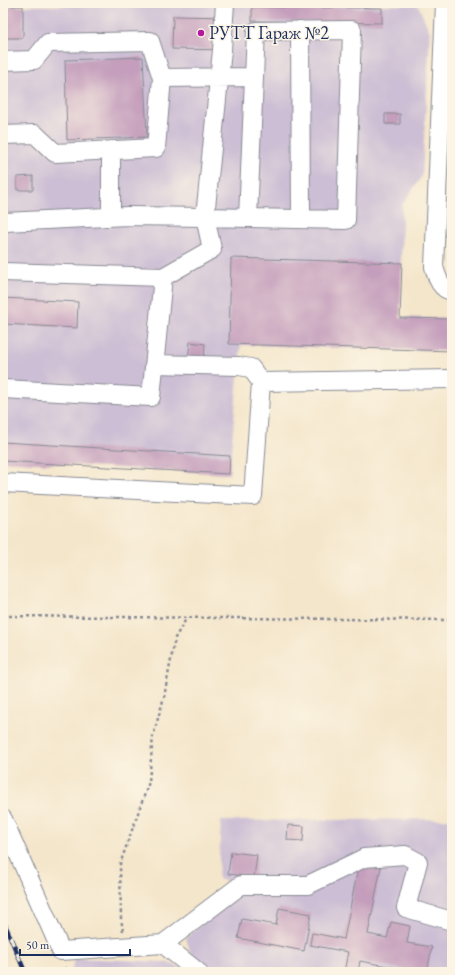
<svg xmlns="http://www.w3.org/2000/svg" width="455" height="975" viewBox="0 0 455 975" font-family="'EB Garamond',serif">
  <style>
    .industrial { fill: #ccbed4 }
    .building { fill: #c49ebc }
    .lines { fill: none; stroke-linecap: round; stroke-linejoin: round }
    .minor-casing { stroke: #888a94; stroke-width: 20 }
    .path { stroke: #888a94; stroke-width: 2.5; stroke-dasharray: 3 3; stroke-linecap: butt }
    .minor { stroke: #fff; stroke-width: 18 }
    .rail-casing { stroke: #1b2f5e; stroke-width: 4.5 }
    .rail { stroke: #fcf5e5; stroke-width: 3; stroke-dasharray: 9; stroke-linecap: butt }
    .poi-dot { fill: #b5179e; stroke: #fcf5e5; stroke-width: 1.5 }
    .labels { text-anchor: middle; stroke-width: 3; stroke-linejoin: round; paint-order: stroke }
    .poi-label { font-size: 18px; fill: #1b2f5e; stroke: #fcf5e5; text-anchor: start }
  </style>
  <rect width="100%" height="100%" fill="#fcf5e5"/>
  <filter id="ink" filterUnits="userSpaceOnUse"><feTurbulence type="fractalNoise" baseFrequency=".025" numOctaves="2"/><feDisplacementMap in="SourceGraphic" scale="8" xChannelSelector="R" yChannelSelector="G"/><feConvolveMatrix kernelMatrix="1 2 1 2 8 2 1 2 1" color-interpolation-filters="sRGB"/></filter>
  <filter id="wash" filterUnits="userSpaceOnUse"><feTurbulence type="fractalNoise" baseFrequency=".012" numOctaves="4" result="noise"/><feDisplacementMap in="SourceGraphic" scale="16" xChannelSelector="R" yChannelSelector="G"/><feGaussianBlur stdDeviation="0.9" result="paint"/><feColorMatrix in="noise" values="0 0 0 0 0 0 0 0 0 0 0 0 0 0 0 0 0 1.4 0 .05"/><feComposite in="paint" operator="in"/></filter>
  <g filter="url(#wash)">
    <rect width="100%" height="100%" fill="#f4e6cb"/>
    <path class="industrial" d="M154,5H418L430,32L422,176L402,205L400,317L452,319V351L241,345L229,474L3,461V6Z
      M452,819V972H73L72,970L74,958L165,962L185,969L192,958L186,938L233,897V883L218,879L221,821Z"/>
    <g id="blocks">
      <path class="building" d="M3,6H23V38H3Z
        M252,7L382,8V23L252,21Z
        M173,16L230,17L229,50L172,49Z
        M143,57L147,137L67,140L65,60Z
        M385,114H400V124H385Z
        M33,176V190H17V177Z
        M231,258L402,263L400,318L452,319V351L229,344Z
        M3,298L78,302L77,328L3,324Z
        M190,342L205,344L204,360L188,359Z
        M3,442L230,456L229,474L3,461Z
        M288,825L304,826L303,841L287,840Z
        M231,852L257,855L254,877L228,874Z
        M359,863L381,867L368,934L387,938L391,922L410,926L407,943L432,947L427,972H418L360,961L358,972H344L348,952L310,945L312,933L344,939Z
        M279,908L311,914L304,951L238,938L242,919L276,925Z"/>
    </g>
  </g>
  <g filter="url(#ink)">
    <use href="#blocks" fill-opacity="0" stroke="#888a94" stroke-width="1"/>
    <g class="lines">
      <g class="minor-casing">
        <path id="minor" d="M445,3L434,267C437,277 440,289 452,291
          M300,30L301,219
          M3,61L34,60L48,43L150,41L162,78L254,77
          M3,135L35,134L55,153L156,148L162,78
          M111,150V217
          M3,224L5,222L127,216L205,217L222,50L225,3
          M3,272L163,277L212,249L205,217L346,220L352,30L256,31L248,218
          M154,364L239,366L251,368L261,382
          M3,389L151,397L163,277
          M3,483L253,496L261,382L452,379
          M3,819L61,951L163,944L241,885H308L364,858L405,855L418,862L406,908L452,921
          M163,944L198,972"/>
      </g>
      <path class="path" d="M3,616L452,620
        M123,931L121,918L120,864L149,782L153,736L164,697L175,638L186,619
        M65,967L67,972"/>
      <use href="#minor" class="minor"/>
      <g class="rail-casing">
        <path id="rail" d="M3,920L25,972"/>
      </g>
      <use href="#rail" class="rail"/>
    </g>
  </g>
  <circle class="poi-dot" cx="201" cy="33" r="4"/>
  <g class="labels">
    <g class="poi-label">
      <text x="209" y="39">РУТТ Гараж №2</text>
    </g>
  </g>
  <rect width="455" height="975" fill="none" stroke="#fcf5e5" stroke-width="16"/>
  <path d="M20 949v6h110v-6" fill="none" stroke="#1b2f5e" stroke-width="2"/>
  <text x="26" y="949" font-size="12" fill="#1b2f5e" stroke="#fcf5e5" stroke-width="3" paint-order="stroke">50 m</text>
</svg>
